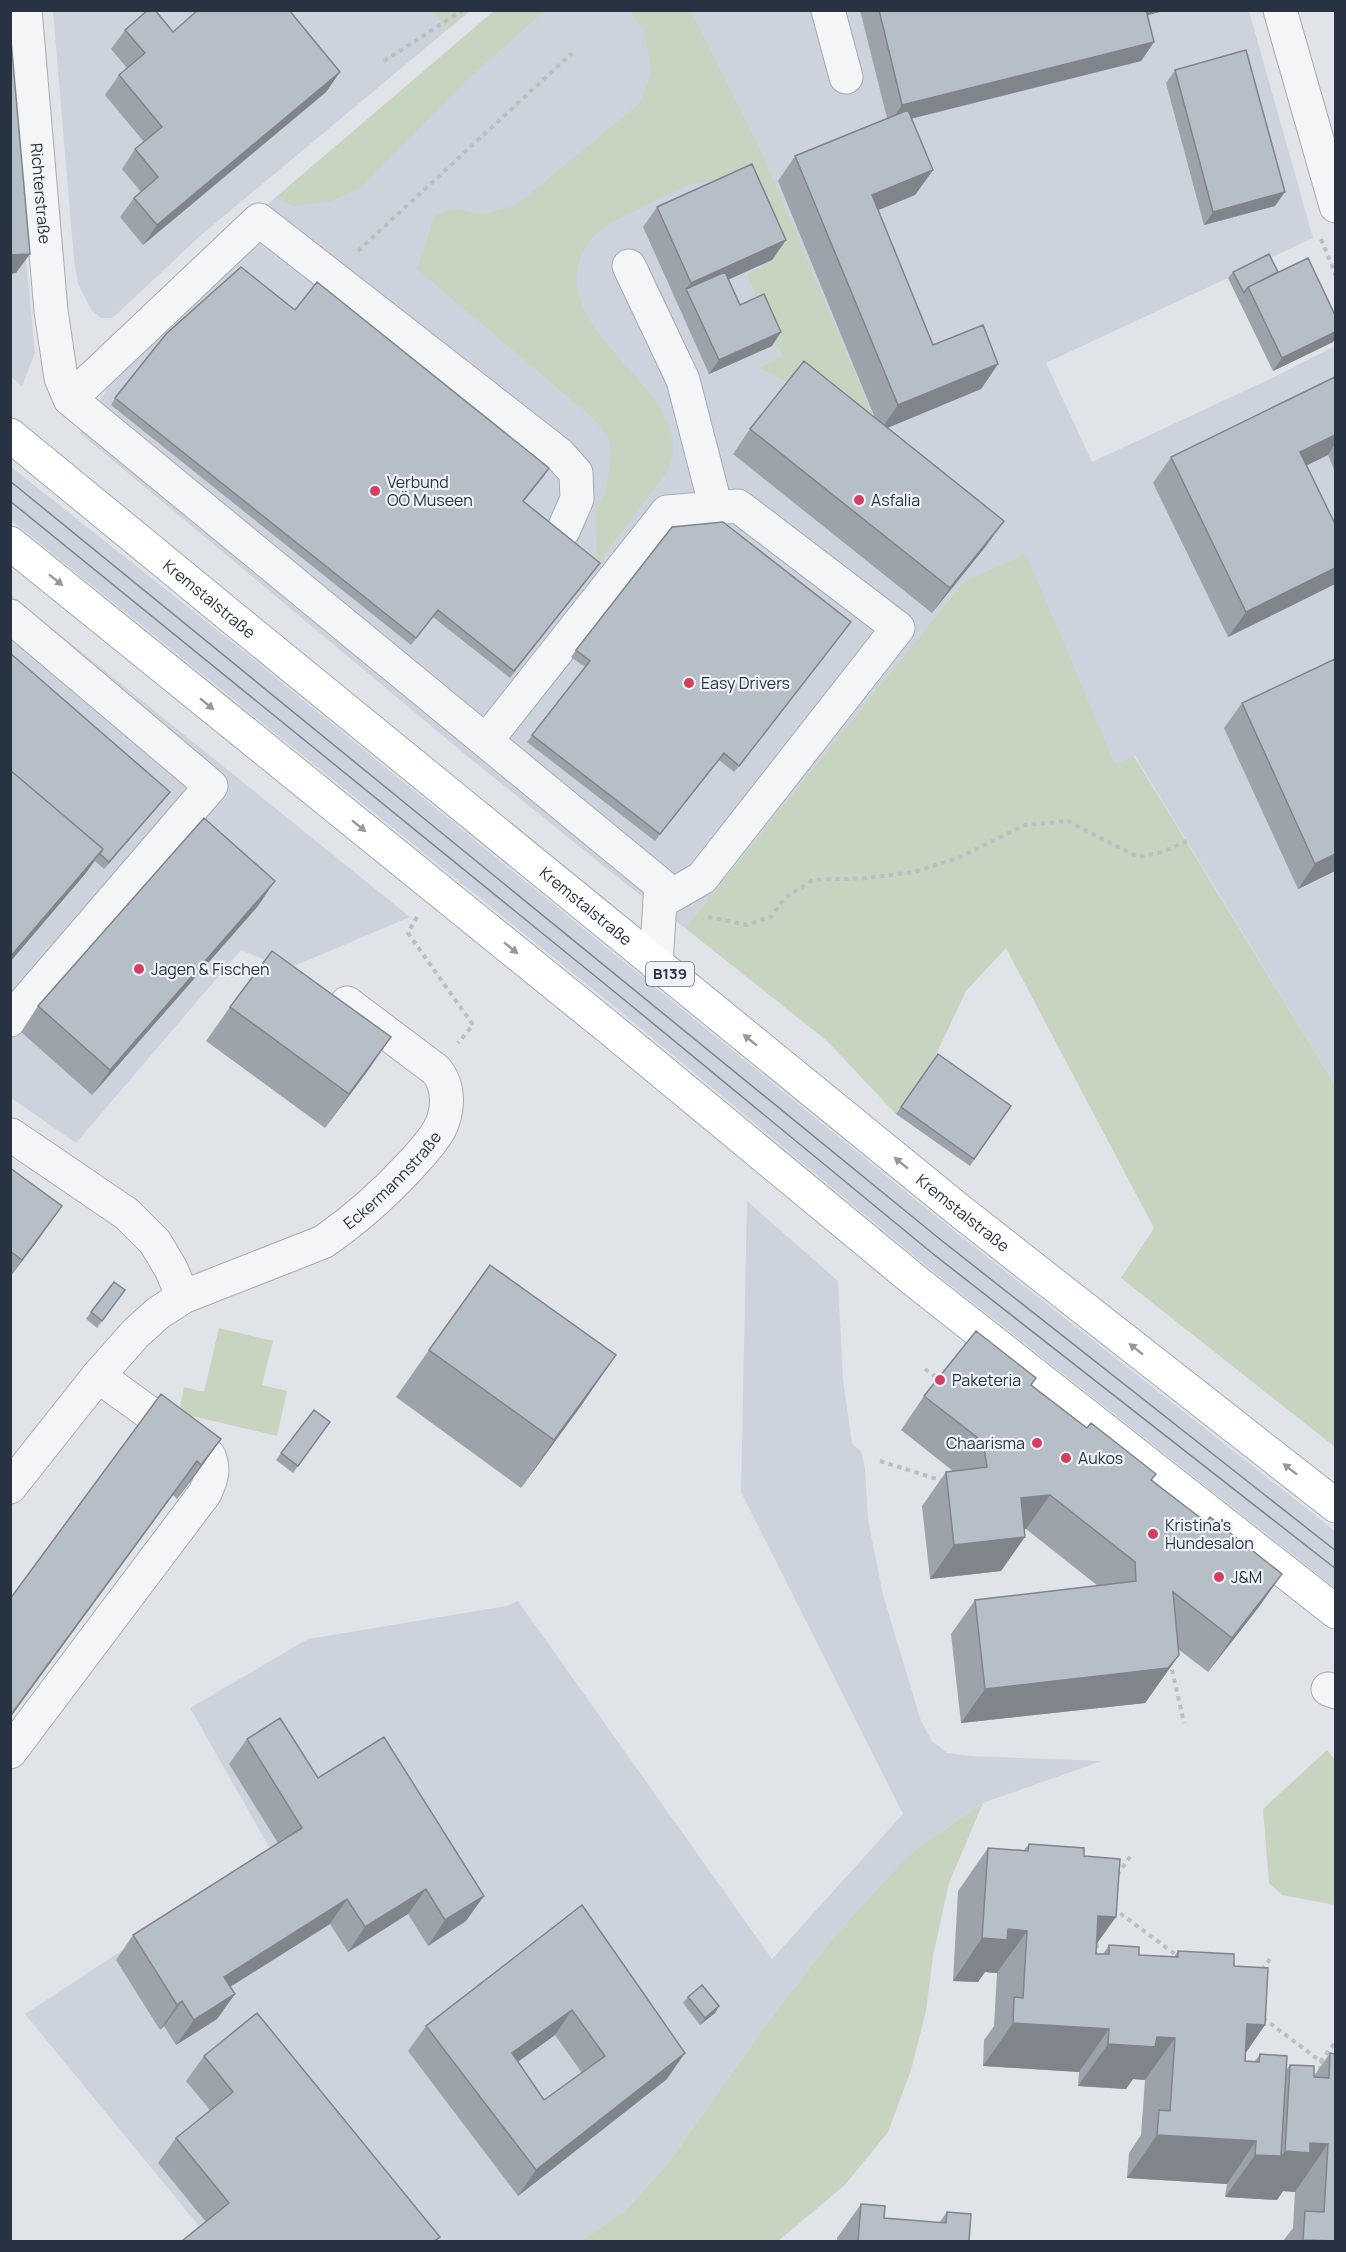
<svg xmlns="http://www.w3.org/2000/svg" width="1346" height="2252" viewBox="0 0 1346 2252" font-family="Manrope,sans-serif">
  <style>
    .built { fill: #cdd3dc }
    .green { fill: #c6d4c0 }
    .lines { fill: none; stroke-linecap: round; stroke-linejoin: round }
    .minor-casing { stroke: #a5abb4; stroke-width: 35 }
    .major-casing { stroke: #9ea9b6; stroke-width: 35 }
    .path { stroke: #babfc4; stroke-width: 4; stroke-dasharray: 4.5 4.5; stroke-linecap: butt }
    .minor { stroke: #f3f5f7; stroke-width: 33 }
    .major { stroke: #fff; stroke-width: 33 }
    .tram { stroke: #788594; stroke-width: 1.5 }
    .wall { fill: #9da3ab; fill-rule: evenodd }
    .shaded-wall { fill: #7f858b }
    .building { fill: #b6bec7; stroke: #7f858b; stroke-width: 1.5; fill-rule: evenodd }
    .oneway { fill: #9399a0 }
    .poi-dot { fill: #d53e5f; stroke: #eff3f7; stroke-width: 2 }
    .labels { text-anchor: middle; stroke-width: 4.5; stroke-linejoin: round; paint-order: stroke }
    .shield { fill: #eff3f7; stroke: #636d78; stroke-width: 1.5 }
    .shield-label { font-size: 15px; font-weight: bold; fill: #273342 }
    .street-label { font-size: 16px; fill: #273342; stroke: #eff3f7 }
    .poi-label { font-size: 16px; fill: #273342; stroke: #eff3f7; text-anchor: start }
  </style>
  <rect width="100%" height="100%" fill="#e0e4e9"/>
  <path class="built" d="M433,10L447,30L200,236L118,313L111,318H101L92,311L78,284L74,260L53,11Z
    M495,11H1249L1313,238L1046,363L1092,462L1274,377L1335,346V1085L1135,756L1115,765L1025,555L964,581L685,928L627,885L472,760L80,433L169,288Z
    M10,89L35,353L22,386L10,376Z
    M10,466L222,634L949,1227L1335,1531V1588L924,1264L620,1011L11,520Z
    M11,595L410,917L287,969L241,950L76,1143L11,1098Z
    M747,1201L838,1281L843,1380L852,1444L861,1451L865,1469L868,1520L883,1595L921,1721L932,1741L947,1753L972,1756L1102,1761L983,1803L916,1849L832,1939L768,2022L669,2162L625,2211L581,2241H181L199,2226L25,2014L272,1852L190,1708L308,1639L506,1606L518,1601L772,1959L903,1814L741,1492Z"/>
  <path class="green" d="M495,10L544,11L469,78L360,188L329,202L293,206L275,198Z
    M433,11H470L447,30Z
    M630,11H691L763,155L880,433L863,440L787,382L759,368L782,356L747,274L775,261L741,180C724,181 703,180 687,186C666,194 646,206 625,216C604,226 586,238 579,262C558,342 698,392 669,469L597,565L596,512L606,492L611,454L608,437L593,418L417,269L435,216L451,208L482,214L515,206L640,103L652,71L644,30Z
    M1026,554L1115,764L1134,756L1335,1085V1447L1121,1278L1154,1228L1006,948L966,991L933,1061L896,1114L827,1041L685,928L964,581Z
    M219,1328L273,1341L262,1385L287,1391L277,1436L179,1413L184,1387L204,1392Z
    M1327,1750L1335,1760V1905L1282,1895L1269,1883L1263,1809Z
    M983,1803L949,1883L933,1956L926,2011L911,2070L888,2132L845,2185L778,2241H581L625,2211L669,2162L768,2022L832,1939L896,1869L916,1849Z"/>
  <g class="lines">
    <g class="minor-casing">
      <g id="minor">
        <path id="s1" d="M25,10L51,311L61,378L70,399L661,885L656,964"/>
        <path d="M828,10L846,77"/>
        <path d="M1280,10L1336,206"/>
        <path d="M629,266L683,380L716,508"/>
        <path d="M70,399L259,220L559,454L576,473L577,499L563,531"/>
        <path d="M10,616L211,786L10,1020"/>
        <path d="M486,741L667,512L738,506L898,628L702,878L660,902"/>
        <path d="M11,1135L127,1214L155,1242L171,1269L183,1297"/>
        <path id="s2" d="M10,1487L98,1376L135,1334L158,1313L183,1297L323,1242C355,1220 384,1194 410,1166C420,1155 431,1144 439,1130C449,1111 450,1087 436,1070L347,1003"/>
        <path d="M1328,1689L1336,1692"/>
        <path d="M10,1752L205,1493C211,1479 215,1471 209,1456L98,1376"/>
      </g>
    </g>
    <g class="major-casing">
      <g id="major">
        <path id="s3" d="M10,435L234,619L960,1211L1336,1506"/>
        <path d="M10,543L608,1027L914,1280L1336,1612"/>
      </g>
    </g>
    <path class="path" d="M384,61L463,10
      M1321,239L1336,276
      M358,251L572,53
      M417,917L408,933L473,1025L458,1043
      M708,917L747,925L772,916L785,898L813,880L866,878L914,872L958,858L1025,825L1068,821L1138,857L1162,852L1187,841
      M925,1369L940,1380
      M880,1461L943,1481
      M1170,1661L1184,1723
      M1117,1875L1132,1854
      M1113,1908L1179,1957
      M1096,1957L1097,1941
      M1262,1970L1272,1956
      M1263,2018L1327,2066
      M1320,2071L1321,2061L1336,2041"/>
    <use href="#minor" class="minor"/>
    <use href="#major" class="major"/>
    <path class="tram" d="M10,481L941,1240L1336,1551
      M10,501L627,1002L932,1253L1336,1569"/>
  </g>
  <path class="wall" d="M860,10H1167L1148,15L1154,42L1141,61L911,119L933,170L915,195L878,210L933,345L998,364L981,389L887,428L986,546L932,613L733,454L750,429L875,418L778,181L795,156L887,118Z
    M125,30L173,32L340,72L326,92L143,245L120,217L134,198L141,192L122,169L135,149L144,142L105,95L119,75L127,68L111,49Z
    M1175,70L1275,206L1204,225L1166,83Z
    M657,207L786,240L772,260L729,279L740,305L772,346L709,374L643,227Z
    M1233,272H1278L1333,342L1273,371L1228,278Z
    M295,310L545,475L523,502L600,563L510,678L433,617L411,645L111,405L115,398Z
    M1335,377V472L1328,455L1307,465L1335,584L1228,637L1153,483L1171,457Z
    M851,622L734,772L719,760L655,841L527,742L585,667L571,657L576,650Z
    M10,653L170,792L165,798L104,869L95,861L85,874L10,962Z
    M1242,703L1335,871L1298,889L1224,728Z
    M258,906L92,1095L21,1032L38,1006Z
    M230,1007L391,1037L325,1128L206,1041Z
    M938,1054L1011,1106L970,1166L896,1114Z
    M10,1168L38,1240L10,1277Z
    M125,1290L97,1328L86,1319L91,1312Z
    M429,1350L583,1403L521,1488L396,1397Z
    M1031,1385L1206,1522L1282,1574L1258,1608L1208,1672L1178,1649L1179,1655L1145,1703L961,1723L951,1634L975,1600L1098,1586L1026,1529H1024L1001,1571L930,1579L922,1506L946,1472L953,1471L901,1430L924,1396Z
    M314,1410L330,1422L293,1473L276,1460Z
    M221,1439L177,1499L173,1495L10,1599Z
    M247,1739L318,1778L466,1921L428,1946L408,1914L348,1952L330,1924L230,1987L235,1994L217,2019L176,2045L164,2026L160,2030L116,1960L133,1935L278,1843L229,1764Z
    M1029,1844L1084,1856L1096,1945V1954H1103L1109,1945L1139,1955L1174,1957L1178,1951L1234,1966L1265,2025L1245,2054V2061H1255L1260,2054L1286,2070L1290,2065L1314,2076L1330,2053L1335,2241H1283L1293,2228L1295,2192L1283,2191L1277,2200L1225,2197L1227,2184L1127,2178L1129,2153L1141,2135L1145,2080L1133,2079L1126,2089L1078,2086L1079,2072L983,2066L984,2040L994,2026L997,1973L985,1972L978,1982L953,1981L958,1891L988,1848L1024,1850Z
    M582,1905L667,2079L518,2196L408,2051L426,2026ZM555,2035L582,2073L544,2100L517,2062Z
    M688,1997L719,2006L715,2013L700,2025L683,2003Z
    M204,2056L440,2237L437,2241H182L206,2222L158,2163L176,2138L210,2110L186,2081Z
    M861,2204L884,2218L939,2223L947,2212L969,2241H837V2238Z"/>
  <path class="shaded-wall" d="M1137,10H1167L1130,20Z
    M1154,42L1141,61L889,124L902,105Z
    M340,72L326,92L143,245L157,225Z
    M933,170L915,195L854,220L872,195Z
    M1285,192L1275,206L1204,225L1213,212Z
    M786,240L772,260L690,297L686,289L691,283Z
    M30,254L16,273L10,274V255Z
    M781,332L772,346L709,374L719,360Z
    M1335,332V339L1333,342L1273,371L1282,358Z
    M998,364L981,389L880,431L898,405Z
    M1335,435V444L1328,455L1283,477L1300,452Z
    M1004,521L986,546L932,613L950,588Z
    M1335,568V584L1228,637L1246,612Z
    M170,792L165,798L104,869L109,862Z
    M103,849L85,874L10,962V957Z
    M1335,854V871L1298,889L1315,864Z
    M275,881L258,906L92,1095L110,1070Z
    M391,1037L367,1072L325,1128L349,1094Z
    M62,1206L38,1240L10,1277L22,1260Z
    M616,1355L583,1403L521,1488L554,1440Z
    M221,1439L197,1473L177,1499L201,1465Z
    M197,1461L173,1495L10,1718V1716Z
    M1050,1495L1026,1529L997,1532L1021,1498Z
    M1025,1537L1001,1571L930,1579L954,1545Z
    M1282,1574L1258,1608L1208,1672L1232,1638Z
    M1179,1655L1145,1703L961,1723L985,1689Z
    M426,1889L408,1914L348,1952L365,1927Z
    M484,1896L466,1921L428,1946L445,1920Z
    M347,1899L330,1924L206,2002L224,1977Z
    M1098,1916L1116,1917L1086,1959Z
    M1008,1929L1027,1931L997,1973L985,1972L978,1982L953,1981L982,1938Z
    M235,1994L217,2019L176,2045L194,2020Z
    M182,2001L164,2026L160,2030L177,2005Z
    M719,2006L715,2013L700,2025L705,2018Z
    M572,2010L555,2035L494,2079L512,2053Z
    M1013,2023L1109,2029L1079,2072L983,2066Z
    M1247,2024L1265,2025L1235,2068Z
    M1157,2037L1175,2038L1145,2080L1133,2079L1126,2089L1078,2086L1108,2044Z
    M685,2053L667,2079L518,2196L536,2170Z
    M1157,2135L1256,2141L1227,2184L1127,2178Z
    M1310,2143L1328,2144L1295,2192L1283,2191L1277,2200L1225,2197L1255,2155L1281,2156L1285,2151Z"/>
  <path class="building" d="M148,10H155L173,32L198,10H289L340,72L157,225L134,198L158,177L135,149L162,127L119,75L145,53L125,30Z
    M879,10H1146L1154,42L902,105Z
    M10,29L30,254L10,255Z
    M1246,50L1285,192L1213,212L1175,70Z
    M908,110L933,170L872,195L933,345L983,325L998,364L898,405L795,156Z
    M752,164L786,240L691,283L657,207Z
    M1269,254L1278,272L1248,287L1244,293L1233,272Z
    M1308,258L1335,315V332L1282,358L1248,287Z
    M241,267L295,310L317,282L549,468L523,501L600,563L514,671L438,610L416,638L115,398L166,334Z
    M725,272L740,305L764,294L781,332L719,360L686,289Z
    M804,361L1004,521L950,588L750,429Z
    M1335,377V435L1300,452L1335,524V568L1246,612L1171,457Z
    M723,522L851,622L739,766L724,753L660,834L532,735L590,661L576,650L672,527Z
    M10,653L170,792L109,862L100,854L103,849L10,770Z
    M1335,659V854L1315,864L1242,703Z
    M10,770L103,849L10,957Z
    M204,818L275,881L110,1070L38,1006Z
    M272,951L391,1037L349,1094L230,1007Z
    M938,1054L1011,1106L974,1159L901,1107Z
    M10,1168L62,1206L22,1260L10,1251Z
    M490,1265L616,1355L554,1440L429,1350Z
    M114,1282L125,1290L102,1321L91,1312Z
    M976,1331L1036,1378L1031,1385L1087,1428L1091,1423L1156,1474L1151,1480L1177,1500L1206,1522L1210,1517L1282,1574L1232,1638L1173,1592L1179,1655L1168,1668L985,1689L975,1600L1136,1581L1135,1562L1050,1495L1021,1498L1025,1537L954,1545L946,1472L987,1467L983,1442L924,1396Z
    M161,1394L221,1439L201,1465L197,1461L10,1716V1599Z
    M314,1410L330,1422L298,1466L281,1453Z
    M280,1718L318,1778L384,1737L484,1896L445,1920L426,1889L365,1927L347,1899L224,1977L235,1994L194,2020L182,2001L177,2005L133,1935L302,1828L247,1739Z
    M1029,1844L1084,1848V1856L1120,1859L1116,1917L1098,1916L1096,1954H1109V1945L1139,1947V1955L1178,1957V1951L1234,1954V1966L1268,1968L1265,2025L1247,2024L1245,2061L1259,2062L1260,2054L1287,2056L1281,2156L1255,2155L1256,2141L1157,2135L1159,2110L1170,2111L1175,2038L1157,2037L1155,2047L1108,2044L1109,2029L1013,2023L1014,1997L1023,1998L1027,1931L1008,1929L1007,1940L982,1938L988,1848L1028,1851Z
    M582,1905L685,2053L536,2170L426,2026ZM572,2010L605,2056L544,2100L512,2053Z
    M702,1985L719,2006L705,2018L688,1997Z
    M257,2013L440,2237L434,2241H182L229,2203L176,2138L233,2092L204,2056Z
    M1330,2053L1335,2054V2241L1303,2240L1305,2211L1324,2212L1328,2144L1310,2143V2153L1285,2151L1290,2065L1314,2066V2077L1329,2078Z
    M861,2204L885,2206L884,2218L946,2223L947,2212L971,2214L969,2241H858Z"/>
  <defs><path id="oneway-solid" d="M-6-.8H1V-3.2L6.5 0L1 3.2V.8H-6Z" transform="scale(1.5)"/></defs>
  <g class="oneway">
    <use href="#oneway-solid" transform="translate(56 580) rotate(39)"/>
    <use href="#oneway-solid" transform="translate(207 704) rotate(39)"/>
    <use href="#oneway-solid" transform="translate(359 826) rotate(39)"/>
    <use href="#oneway-solid" transform="translate(511 948) rotate(39)"/>
    <use href="#oneway-solid" transform="translate(750 1040) rotate(-141)"/>
    <use href="#oneway-solid" transform="translate(901 1163) rotate(-141)"/>
    <use href="#oneway-solid" transform="translate(1136 1349) rotate(-142)"/>
    <use href="#oneway-solid" transform="translate(1290 1469) rotate(-142)"/>
  </g>
  <g class="poi-dot">
    <circle cx="375" cy="491" r="6"/>
    <circle cx="859" cy="500" r="6"/>
    <circle cx="689" cy="683" r="6"/>
    <circle cx="139" cy="969" r="6"/>
    <circle cx="940" cy="1380" r="6"/>
    <circle cx="1037" cy="1443" r="6"/>
    <circle cx="1066" cy="1458" r="6"/>
    <circle cx="1153" cy="1534" r="6"/>
    <circle cx="1219" cy="1577" r="6"/>
  </g>
  <g class="labels">
    <rect class="shield" x="646" y="962" width="48" height="24" rx="4.5"/>
    <g class="shield-label">
      <text x="670" y="979">B139</text>
    </g>
    <g class="street-label">
      <text dy="6" stroke="none"><textPath href="#s1" startOffset="184">Richterstraße</textPath></text>
      <text dy="6" stroke="none"><textPath href="#s3" startOffset="258">Kremstalstraße</textPath></text>
      <text dy="6" stroke="none"><textPath href="#s3" startOffset="744">Kremstalstraße</textPath></text>
      <text dy="6" stroke="none"><textPath href="#s2" startOffset="502">Eckermannstraße</textPath></text>
      <text dy="6" stroke="none"><textPath href="#s3" startOffset="1230">Kremstalstraße</textPath></text>
    </g>
    <g class="poi-label">
      <text x="387" y="488">Verbund<tspan x="387" dy="18">OÖ Museen</tspan></text>
      <text x="871" y="506">Asfalia</text>
      <text x="701" y="689">Easy Drivers</text>
      <text x="151" y="975">Jagen &amp; Fischen</text>
      <text x="952" y="1386">Paketeria</text>
      <text x="1025" y="1449" text-anchor="end">Chaarisma</text>
      <text x="1078" y="1464">Aukos</text>
      <text x="1165" y="1531">Kristina's<tspan x="1165" dy="18">Hundesalon</tspan></text>
      <text x="1231" y="1583">J&amp;M</text>
    </g>
  </g>
  <rect width="1346" height="2252" fill="none" stroke="#273342" stroke-width="24"/>
</svg>
